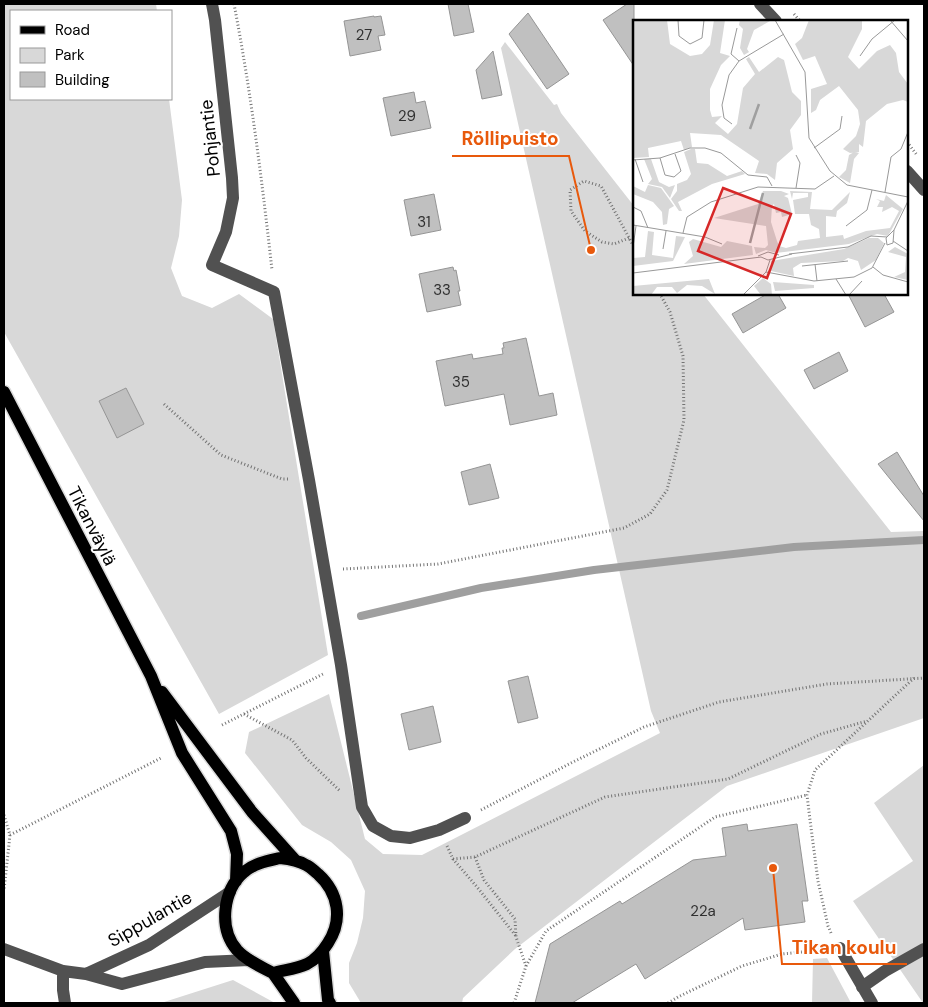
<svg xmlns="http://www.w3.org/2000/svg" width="928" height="1007" viewBox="0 0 928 1007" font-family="'DM Sans',sans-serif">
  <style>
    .green { fill: #d8d8d8 }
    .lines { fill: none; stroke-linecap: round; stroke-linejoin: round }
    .stream { stroke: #9f9f9f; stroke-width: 8 }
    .building { fill: #c0c0c0; stroke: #959595 }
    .major-casing { stroke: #dbdbdb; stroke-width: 15 }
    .path { stroke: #737373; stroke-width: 3; stroke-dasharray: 1 2.5; stroke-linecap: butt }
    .minor { stroke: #515151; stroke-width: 12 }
    .major { stroke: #000; stroke-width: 12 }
    .labels { text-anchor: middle; stroke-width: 4; stroke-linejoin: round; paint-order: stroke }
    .number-label { font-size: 15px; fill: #303030 }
    .street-label { font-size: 18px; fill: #000; stroke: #fff }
    .inset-river { fill: none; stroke: #9f9f9f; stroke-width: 2.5 }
    .inset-road { fill: none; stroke: #999; stroke-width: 1 }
    .view { fill: #d62828; fill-opacity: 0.15; stroke: #d62828; stroke-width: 2.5 }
    .inset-edge { fill: none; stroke: #000; stroke-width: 2.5 }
    .leader { fill: none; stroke: #e8590c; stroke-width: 2 }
    .callout-dot { fill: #e8590c; stroke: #fff; stroke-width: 2 }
    .callout-label { font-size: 19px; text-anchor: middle; font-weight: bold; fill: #e8590c; stroke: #fff; stroke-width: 4; stroke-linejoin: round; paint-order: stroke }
  </style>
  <rect width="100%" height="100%" fill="#fff"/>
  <path class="green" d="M4,4H156L157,11H11V99H169L182,200L179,236L171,268L182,296L212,308L239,294L273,319L328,655L219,714L4,332Z
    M505,42L554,105L557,104L561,113L634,206V294H703L891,532L924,531V718L727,786L515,949L463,998L462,1003H361L349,983V963L357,943L363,918L365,891L351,860L331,842L302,825L245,753L249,732L329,694L365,839L383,854L422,855L660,733L651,711L501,48Z
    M924,765V1003H923L853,901L913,861L874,803Z
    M827,958L851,1003H812L813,959Z
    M233,980L275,1003H161Z"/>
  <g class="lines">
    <path class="stream" d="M361,616L481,588L594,570L794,547L924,540"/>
  </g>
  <path class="building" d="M448,4H468L474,32L454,36Z
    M627,4H634V66L603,20Z
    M528,13L569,74L547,89L509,34Z
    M374,16V17L381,16L385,35L378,36L381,50L350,56L344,21Z
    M493,51L502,95L482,99L476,70Z
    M414,92L416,103L425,101L431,128L391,136L383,98Z
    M434,194L441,230L411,236L404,200Z
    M453,267L454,271L456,270L460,291H458L461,305L427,312L419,274Z
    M767,294H778L786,308L743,333L732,314Z
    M848,294H884L894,312L865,327Z
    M526,338L539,396L553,393L557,415L510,425L504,394L445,406L436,361L472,354L473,359L503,354L502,348H504L503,343Z
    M839,352L848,371L814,389L804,370Z
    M126,388L144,424L117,438L99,401Z
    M897,452L924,496V521L878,464Z
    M490,464L499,498L469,505L461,472Z
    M528,676L538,718L518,723L508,681Z
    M433,706L441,742L409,750L401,714Z
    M747,824L748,831L797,824L808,901H802L805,922L745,930L743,918L645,979L636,964L572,1003H535L550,944L620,901L622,904L693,860L726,856L722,828Z"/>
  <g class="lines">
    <g class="major-casing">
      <path id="major" d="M4,392L151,676L182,753L231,831L237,854L236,881
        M162,692L252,812L295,860
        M280,858C289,859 298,860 306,865C311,867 314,871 318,874C339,893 343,920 328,943C323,951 315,960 307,964C296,969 284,970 273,973C260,966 247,961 237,950C218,928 223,890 244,872C255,863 267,861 280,858Z
        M323,951L328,1000L330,1003
        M273,973L294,1003"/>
    </g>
    <path class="path" d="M234,4C251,92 262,181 272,270
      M794,14L800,21
      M907,142L917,155
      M629,238L614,244L602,242L585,231L571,211L570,190L584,181L601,186L634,247
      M164,404L221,455L282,479H290
      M343,569L438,564L624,528L650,514L667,490L684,420L683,356L670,312L660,294
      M244,714L292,740L306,758L340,791
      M222,725L325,673
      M481,810L571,763L644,727L719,702L827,684L924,678
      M4,815L10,835L4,890
      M10,835L161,758
      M447,846L453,859L477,887L516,936
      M475,857L484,880L515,919L516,937L526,966L514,1003
      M453,859L475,857L605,797L728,779L821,734L867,721
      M831,933L828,926L818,881L810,820L807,795L815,770L914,678
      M526,966L546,931L715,817L807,795
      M668,1003L678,997L742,966L782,954L821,950"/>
    <path class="minor" d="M212,4L215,20L232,178L233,198L226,232L212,265L274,292L309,480L341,665L362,807L373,826L391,836L410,838L439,830L465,818
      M760,4L776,21
      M907,171L924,190
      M840,948L872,1003
      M4,949L63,971L86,974L122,984L205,962L249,960
      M63,971V990L65,1003
      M86,974L149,945L230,892
      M862,987L885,971L924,949"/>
    <use href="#major" class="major"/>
  </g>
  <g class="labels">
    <g class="number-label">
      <text x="364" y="40">27</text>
      <text x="407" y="121">29</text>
      <text x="424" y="227">31</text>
      <text x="442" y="295">33</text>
      <text x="461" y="387">35</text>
      <text x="703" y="916">22a</text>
    </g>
    <g class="street-label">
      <text transform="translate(210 138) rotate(-96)" y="6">Pohjantie</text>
      <text transform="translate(92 526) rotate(63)" y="6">Tikanväylä</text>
      <text transform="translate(150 919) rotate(-30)" y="6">Sippulantie</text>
    </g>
  </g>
  <g transform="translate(633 20)">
    <rect width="275" height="275" fill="#fff"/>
    <path d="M0,0H34L37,24L57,36L69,34L77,25L81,0H92L87,33L97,36L88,45L77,69V90L79,97L89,96L82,103L95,114L104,104L110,68L122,54L113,39L116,37L126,52L145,37L151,40L159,72L168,81V95L157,110L160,129L144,143L142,160L134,154L122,153L126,141L88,115L57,113L59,127L51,130L48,121L15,128L16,137L0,138ZM107,0L137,1L121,10L114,29L116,32L111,35L107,28L110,9L106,5ZM176,0H229V9L215,37L226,49L244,31L257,25L263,33L266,52L275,64V82L270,80L254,84L233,101L230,127L226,124V132L217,133L210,129L223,116L227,104L225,90L206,66L187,80L183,90L178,93V69L194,64L182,36L170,40L162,24L169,18ZM58,129H62L64,143L75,144L94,156L109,151L112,154L79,164L45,182L49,191H46L38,179L44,171V164L54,160L58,154L51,132ZM221,132L226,133L221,139L217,163L206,157L213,150L216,135ZM11,139H18L26,162L36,167L42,165L37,178L29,167L15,164L19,159ZM15,165L28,168L41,186L36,189L34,204L30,205L29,192L20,182L0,174V166L12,172ZM130,171H148L156,174L151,176L155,178L159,194L149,197L148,192L143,193L141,184L139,186L138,202L144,221L146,226L153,228L164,225L165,221L187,218L186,209L178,205L176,194H162L160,180L175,177V173H160L159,179L157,171L179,172L177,189L199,190L217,172L214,183L204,191L203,197L193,196V217L210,215L211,219L233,211L257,208L266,191L259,187L249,192L250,187H244L247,181L243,179L251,181L253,175L270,189L255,216L244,214L216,224L143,233L133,230L123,234L121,227L132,228L135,225L133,206L81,198L125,184ZM15,211L21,212L19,235L40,238L43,216L52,217L40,241L0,246V238L12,237ZM236,218H245L251,223L243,240L228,250L225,241L215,238L210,241L168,243L160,248L161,256L138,251V241L211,229ZM60,219L88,227L94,221L119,226L120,235L51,244L60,236L56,222ZM262,227L275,234V260L261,257L272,252L273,237L255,232ZM130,258L138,264L139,275H128L121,266ZM76,259L82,274L69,266L54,265L44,273L39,267H24L18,275H0V266ZM140,262L181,265V268L142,271Z" fill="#d8d8d8"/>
    <path class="inset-river" d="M117,109L126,84M117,223L130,173"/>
    <path class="inset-road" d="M45,0L46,16L57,24L69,18L71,0M142,0L172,52L176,118L197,151L214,165L275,177M257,0L275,21M104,8L98,34L106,41M227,36L239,19L262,0M99,104L91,98L89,85L96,55L106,41L151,14M181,128L207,109L209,96M163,135L167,143L163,168M27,138L32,155L41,157L48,151L42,134M2,139L10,162M0,140L27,138L57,128H72L88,133L115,155L134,157L139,166M252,172L258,137L268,129L275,112M0,187L8,191L15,208M0,205L72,217L89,224M213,206L234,190L239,170M261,210L260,223L254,225L253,218L261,210L275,181M50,213L54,197L78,182L125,167L182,169L201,156M260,221L275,231M0,227L3,206M30,229L33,211M156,234L215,227L238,216L254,217M125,236L135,232L146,235M182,244L184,261M169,246L215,241M240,247L250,255L275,262M239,248L252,223M133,252L181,261L221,257L239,248M0,253L128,237L135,240L159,234M203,259L213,275M110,275L133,252L137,240M216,275L229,261"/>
    <path class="view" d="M90,168L158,194L134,258L65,231Z"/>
    <rect width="275" height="275" class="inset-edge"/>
  </g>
  <path class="leader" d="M591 250L569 156H452M773 868L782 964H907"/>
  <g class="callout-dot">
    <circle cx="591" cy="250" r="5"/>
    <circle cx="773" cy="868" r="5"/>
  </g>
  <g class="callout-label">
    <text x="510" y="145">Röllipuisto</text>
    <text x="844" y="954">Tikan koulu</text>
  </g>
  <rect width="928" height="1007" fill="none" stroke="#000000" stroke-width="10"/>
  <rect x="10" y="10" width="162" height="90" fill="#ffffff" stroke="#999999"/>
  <rect x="20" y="26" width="25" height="8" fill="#000000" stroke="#999999"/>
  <text x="55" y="35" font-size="15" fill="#000000">Road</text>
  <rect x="20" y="48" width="25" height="15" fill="#d8d8d8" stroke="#999999"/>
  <text x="55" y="60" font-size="15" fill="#000000">Park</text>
  <rect x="20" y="72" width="25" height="15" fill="#c0c0c0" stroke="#999999"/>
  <text x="55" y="85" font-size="15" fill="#000000">Building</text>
</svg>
